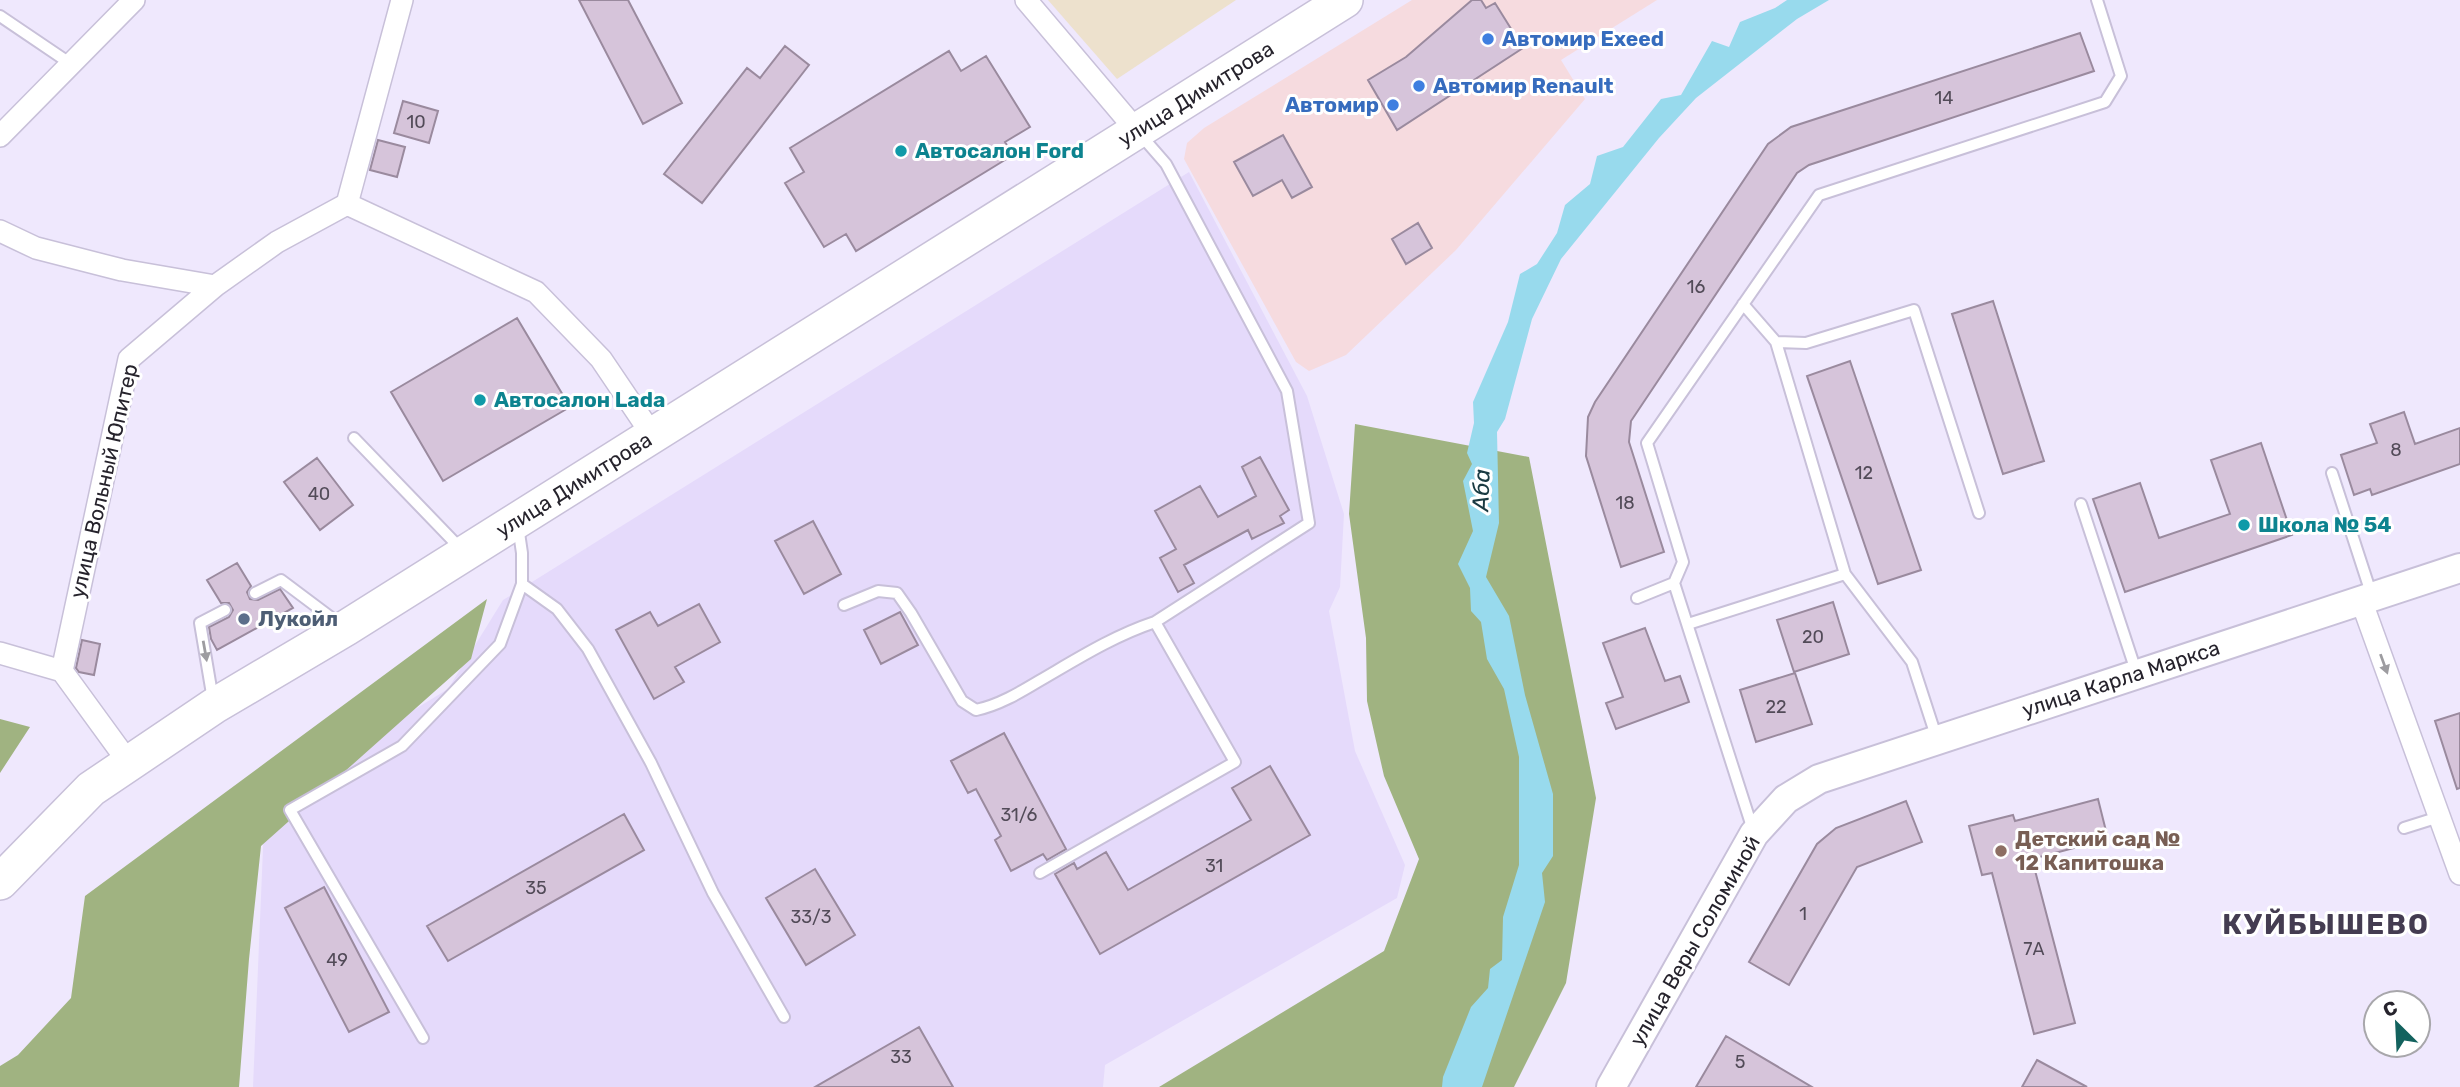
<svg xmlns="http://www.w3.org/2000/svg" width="2460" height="1087" viewBox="0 0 2460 1087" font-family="Rubik,sans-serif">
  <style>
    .commercial { fill: #f6dbdf }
    .industrial { fill: #ede1cd }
    .built { fill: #e5dafb }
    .forest { fill: #a0b381 }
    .water { fill: #98daed }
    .building { fill: #d6c4da; stroke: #9a8a9e; stroke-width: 2 }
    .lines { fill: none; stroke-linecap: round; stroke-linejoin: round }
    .service-casing { stroke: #c8c0d9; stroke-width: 14 }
    .minor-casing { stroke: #c8c0d9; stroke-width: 24 }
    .tertiary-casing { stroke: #c8c0d9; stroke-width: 32 }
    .primary-casing { stroke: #c8c0d9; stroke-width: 38 }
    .service { stroke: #fff; stroke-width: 10 }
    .minor { stroke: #fff; stroke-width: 21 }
    .tertiary { stroke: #fff; stroke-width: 28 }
    .primary { stroke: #fff; stroke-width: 35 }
    .oneway { fill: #9d9ca0 }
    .shop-dot { fill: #3f7fe0; stroke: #fff; stroke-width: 2.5 }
    .culture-dot { fill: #0f9aa8; stroke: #fff; stroke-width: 2.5 }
    .service-dot { fill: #5c6f8a; stroke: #fff; stroke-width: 2.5 }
    .education-dot { fill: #8d6e63; stroke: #fff; stroke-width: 2.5 }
    .labels { text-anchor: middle; stroke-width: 6; stroke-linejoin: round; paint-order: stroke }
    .number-label { font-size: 18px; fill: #524b58 }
    .shop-label { font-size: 21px; font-weight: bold; fill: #366cbe; stroke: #fff; text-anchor: start }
    .street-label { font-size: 21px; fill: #26232c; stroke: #fff }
    .culture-label { font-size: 21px; font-weight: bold; fill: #0d838f; stroke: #fff; text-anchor: start }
    .service-label { font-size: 21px; font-weight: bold; fill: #4e5e75; stroke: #fff; text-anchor: start }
    .education-label { font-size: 21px; font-weight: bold; fill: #785e54; stroke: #fff; text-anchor: start }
    .water-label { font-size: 23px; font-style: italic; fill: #193a42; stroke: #fff }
    .district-label { font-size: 28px; font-weight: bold; letter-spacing: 2px; fill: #443c51; stroke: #fff }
  </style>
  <rect width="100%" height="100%" fill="#efe8fd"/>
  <path class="commercial" d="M1412,0H1657L1561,60L1585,99L1456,250L1346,355L1309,371L1296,362L1184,159L1187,143L1204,128Z"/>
  <path class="industrial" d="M1048,0H1236L1117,79Z"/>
  <path class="built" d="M1189,172L1307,396L1344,514L1340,587L1329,611L1355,751L1405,865L1397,898L1105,1065L1103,1087H253L265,801L448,689L503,600Z"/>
  <path class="forest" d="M1355,424L1529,457L1596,798L1566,983L1514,1087H1159L1384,951L1419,859L1384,776L1367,701L1366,638L1349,514Z
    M487,599L471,659L261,846L249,959L239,1087H0V1066L18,1055L71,998L85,896Z
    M0,719L30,727L0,773Z"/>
  <path class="water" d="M1787,0H1829L1797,19L1696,98L1659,138L1561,259L1532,319L1505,419L1497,432L1499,523L1486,577L1509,616L1525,695L1553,794V856L1542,873L1545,902L1482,1087H1442L1443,1077L1471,1007L1488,988L1490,969L1502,960L1503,917L1519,865V757L1504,689L1487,659L1481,622L1471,611L1470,588L1458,564L1473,531L1463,481L1472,464L1467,453L1474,423L1473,402L1508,322L1520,274L1537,264L1557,233L1565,205L1590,184L1597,156L1623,147L1661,99L1681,95L1712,41L1729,47L1740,22L1775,8Z"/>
  <path class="building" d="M579,0H628L682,103L643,124Z
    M1472,0H1481L1486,8L1495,3L1523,48L1397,130L1368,80L1406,57Z
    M2080,33L2094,71L1809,165L1797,173L1631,421L1629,442L1664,552L1621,567L1586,456L1588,417L1595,402L1768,144L1791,127Z
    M785,46L809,65L702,203L664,174L747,68L760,78Z
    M949,51L961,71L986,56L1030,127L1005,142L1013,155L856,251L846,234L824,247L785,183L804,172L790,148Z
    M403,101L438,111L429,143L394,133Z
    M1283,135L1312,187L1292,198L1282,180L1253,196L1234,162Z
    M378,140L405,147L397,177L370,170Z
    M1418,223L1432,248L1406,264L1392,239Z
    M1993,301L2044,461L2003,474L1952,314Z
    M517,318L570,407L443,481L391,392Z
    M1850,361L1921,570L1878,584L1807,376Z
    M2404,412L2415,444L2460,428V464L2372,495L2370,489L2354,495L2341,455L2377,443L2370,424Z
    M2261,443L2292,535L2125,592L2093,499L2140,483L2159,538L2230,514L2211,460Z
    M1260,457L1289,510L1280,516L1284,523L1252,539L1248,530L1184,565L1194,583L1178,592L1160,558L1176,549L1155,511L1200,486L1218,517L1256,496L1242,467Z
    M317,458L353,505L320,530L284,482Z
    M813,521L841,574L804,594L775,541Z
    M237,563L251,586L247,592L250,599L258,600L280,589L293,608L217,650L211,639L209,627L229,617L233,610L229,603H221L207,580Z
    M1833,602L1849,654L1794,672L1777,620Z
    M699,604L720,642L675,667L684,682L654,699L616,630L650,612L658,626Z
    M900,612L918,645L881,664L864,630Z
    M1645,628L1665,681L1680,676L1689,702L1616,729L1606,703L1623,697L1603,643Z
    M82,640L100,644L94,675L79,672L76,668Z
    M1795,673L1812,724L1756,742L1740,690Z
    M2460,713V788L2457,789L2435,721Z
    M1004,733L1066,849L1047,860L1043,854L1011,871L995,840L1001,836L976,789L968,793L951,761Z
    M1270,766L1310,835L1100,954L1055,874L1074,863L1077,869L1106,852L1128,890L1251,820L1232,788Z
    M2098,799L2108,839L2032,859L2075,1023L2034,1034L1992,873L1982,875L1969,826L2013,815L2015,821Z
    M1906,801L1922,842L1857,867L1789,985L1749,962L1817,844L1836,828Z
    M624,814L644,850L448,961L427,926Z
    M815,869L855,935L806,965L766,898Z
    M324,887L389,1012L349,1032L285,908Z
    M919,1027L953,1087H815Z
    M1726,1036L1812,1087H1696Z
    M2037,1060L2087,1087H2022Z"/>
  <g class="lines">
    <g class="service-casing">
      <path id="service" d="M0,16L71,64
        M1743,304L1776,342L1845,574L1912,662L1937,739
        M1776,342L1806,343L1914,310L1979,513
        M354,438L461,549
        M2332,473L2372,596
        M2081,504L2137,674
        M1674,583L1753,830
        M522,584L557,609L588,649L651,763L713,893L784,1017
        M255,593L281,580L341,625
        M1637,598L1674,583L1683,562L1647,443L1819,195L2105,102L2121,76L2097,0
        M844,605L878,591L897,593L911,613L962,701L976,710C999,705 1019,693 1039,681C1077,659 1113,636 1155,622
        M1688,624L1845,574
        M213,700L200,623L225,610
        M2404,828L2439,817
        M1040,873L1235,762L1155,622L1309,523L1287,391L1166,164L1139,133
        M423,1038L290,810L402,746L500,644L522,584V553L518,526"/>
    </g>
    <g class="minor-casing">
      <path id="minor" d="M402,0L347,204L536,292L601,359L653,436
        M1026,0L1137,131
        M0,136L134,0
        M0,231L36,248L122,270L215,286L277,242L347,204
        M2361,600L2460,874
        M0,653L62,671
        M129,763L62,671L129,359L215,286"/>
    </g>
    <g class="tertiary-casing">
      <path id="tertiary" d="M1611,1087L1754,834L1786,799L1819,779L2460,568"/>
    </g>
    <g class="primary-casing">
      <path id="primary" d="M0,882L91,789L214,706L346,628L1345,0"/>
    </g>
    <use href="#service" class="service"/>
    <use href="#minor" class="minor"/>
    <use href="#tertiary" class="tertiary"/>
    <use href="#primary" class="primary"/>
  </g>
  <defs><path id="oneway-solid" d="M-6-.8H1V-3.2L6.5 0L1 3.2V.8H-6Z" transform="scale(1.75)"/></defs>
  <g class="oneway">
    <use href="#oneway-solid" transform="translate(205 651) rotate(80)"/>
    <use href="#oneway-solid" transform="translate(2384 664) rotate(70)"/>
  </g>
  <g class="shop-dot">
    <circle cx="1488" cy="39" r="7"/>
    <circle cx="1419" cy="86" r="7"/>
    <circle cx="1393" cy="105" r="7"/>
  </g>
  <g class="culture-dot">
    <circle cx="901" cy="151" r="7"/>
    <circle cx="480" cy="400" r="7"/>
    <circle cx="2244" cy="525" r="7"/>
  </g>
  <circle class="service-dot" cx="244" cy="619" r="7"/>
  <circle class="education-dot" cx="2001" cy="851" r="7"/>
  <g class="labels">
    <g class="number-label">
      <text x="1944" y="104">14</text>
      <text x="416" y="128">10</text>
      <text x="1696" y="293">16</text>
      <text x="2396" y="456">8</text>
      <text x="1864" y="479">12</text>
      <text x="319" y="500">40</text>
      <text x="1625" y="509">18</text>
      <text x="1813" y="643">20</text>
      <text x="1776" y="713">22</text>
      <text x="1019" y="821">31/6</text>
      <text x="1214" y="872">31</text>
      <text x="536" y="894">35</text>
      <text x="1803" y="920">1</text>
      <text x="811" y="923">33/3</text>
      <text x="2034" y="955">7А</text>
      <text x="337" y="966">49</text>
      <text x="901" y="1063">33</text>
      <text x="1740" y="1068">5</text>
    </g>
    <g class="shop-label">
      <text x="1502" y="46">Автомир Exeed</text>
      <text x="1433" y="93">Автомир Renault</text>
      <text x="1379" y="112" text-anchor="end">Автомир</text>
    </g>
    <g class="street-label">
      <text transform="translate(1196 94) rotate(-32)" y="7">улица Димитрова</text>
      <text transform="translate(104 481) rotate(-77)" y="7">улица Вольный Юпитер</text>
      <text transform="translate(574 485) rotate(-32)" y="7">улица Димитрова</text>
      <text transform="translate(2121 679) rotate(-18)" y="7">улица Карла Маркса</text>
      <text transform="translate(1695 941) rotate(-60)" y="7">улица Веры Соломиной</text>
    </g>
    <g class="culture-label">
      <text x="915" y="158">Автосалон Ford</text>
      <text x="494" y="407">Автосалон Lada</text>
      <text x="2258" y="532">Школа № 54</text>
    </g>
    <g class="service-label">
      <text x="258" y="626">Лукойл</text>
    </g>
    <g class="education-label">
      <text x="2015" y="846">Детский сад №<tspan x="2015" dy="24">12 Капитошка</tspan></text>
    </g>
    <g class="water-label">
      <text transform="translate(1481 490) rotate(-88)" y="8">Аба</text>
    </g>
    <g class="district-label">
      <text x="2326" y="934">КУЙБЫШЕВО</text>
    </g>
  </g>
  <g transform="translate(2397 1024) rotate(336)"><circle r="33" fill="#ffffff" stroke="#a8a7ab" stroke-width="2"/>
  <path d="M0-5L12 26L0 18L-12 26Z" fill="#13625e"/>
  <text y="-10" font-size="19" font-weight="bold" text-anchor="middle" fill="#26232c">С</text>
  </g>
</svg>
